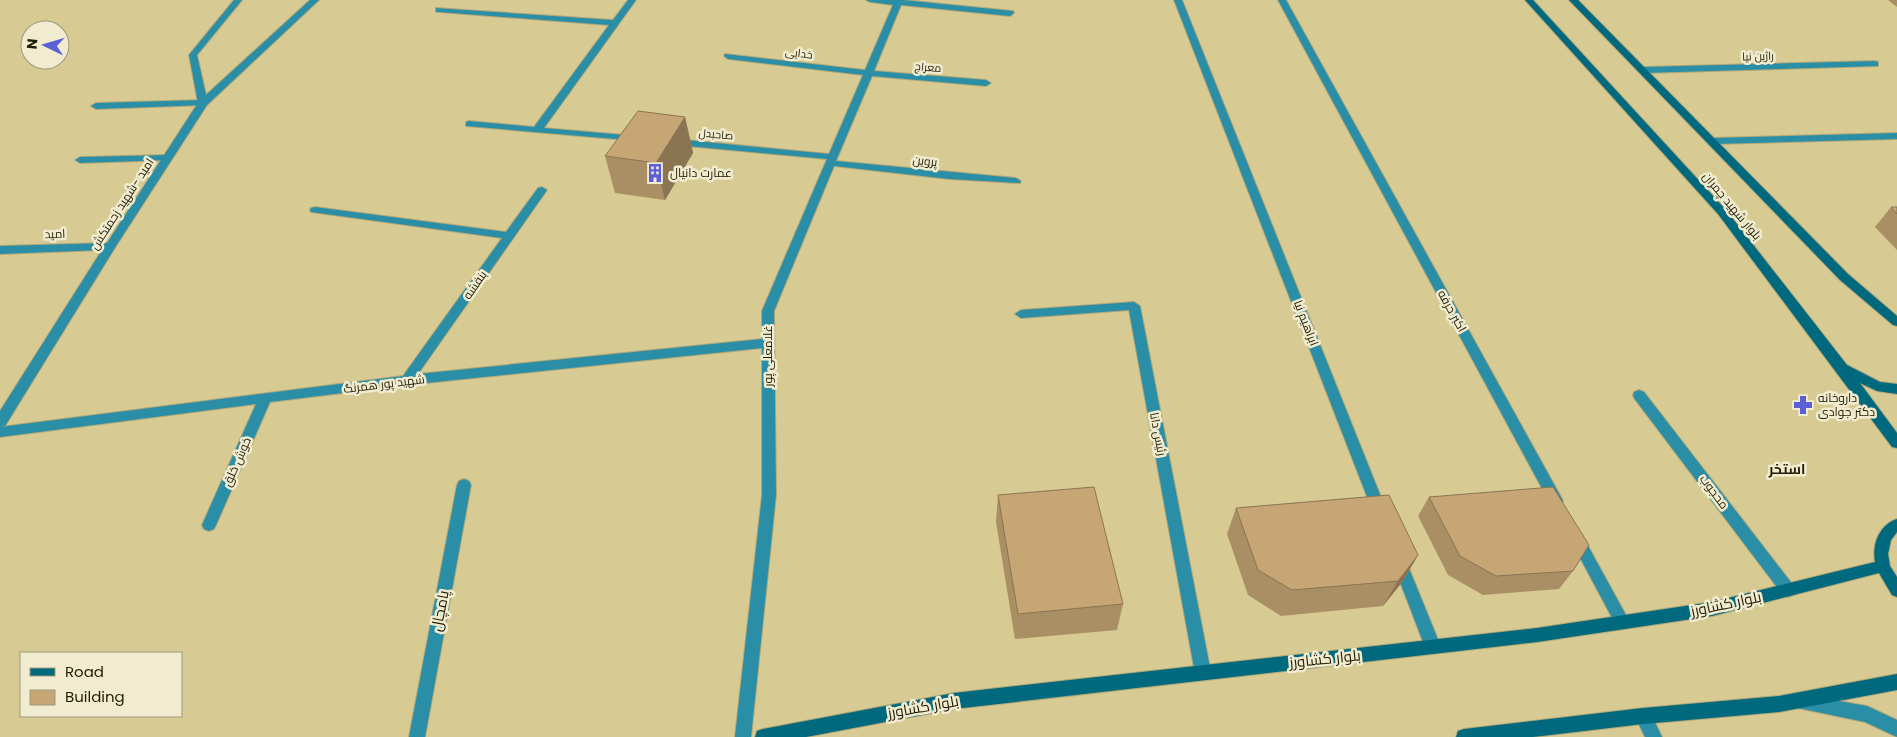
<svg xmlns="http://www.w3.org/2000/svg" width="1897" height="737" viewBox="0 0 1897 737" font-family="Poppins,Cairo,sans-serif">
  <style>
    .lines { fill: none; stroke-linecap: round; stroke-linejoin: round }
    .service-casing { stroke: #b2a877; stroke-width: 2 }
    .minor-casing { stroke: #b2a877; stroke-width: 2 }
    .tertiary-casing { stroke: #b2a877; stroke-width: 2 }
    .secondary-casing { stroke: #b2a877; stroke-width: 2 }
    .service { fill: #2a8ea7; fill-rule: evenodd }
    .minor { fill: #2a8ea7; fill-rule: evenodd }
    .tertiary { fill: #2a8ea7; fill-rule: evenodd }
    .secondary { fill: #00697e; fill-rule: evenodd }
    .wall { fill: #aa8f65 }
    .shaded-wall { fill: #8b7452 }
    .building { fill: #c6a675; stroke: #8b7452 }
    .labels { text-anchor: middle; stroke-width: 5; stroke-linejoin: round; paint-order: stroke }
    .far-street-label { font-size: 11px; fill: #201c05; stroke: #f1ecd0 }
    .street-label { font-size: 12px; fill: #201c05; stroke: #f1ecd0 }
    .poi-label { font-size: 12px; fill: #201c05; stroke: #f1ecd0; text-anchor: start }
    .neighbourhood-label { font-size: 14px; font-weight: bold; fill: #201c05; stroke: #f1ecd0 }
    .near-street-label { font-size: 15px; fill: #201c05; stroke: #f1ecd0 }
  </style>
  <rect width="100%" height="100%" fill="#d7cb93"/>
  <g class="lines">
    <g class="service-casing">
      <path id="service" d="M203,100L208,103L206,105L96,109L91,106L96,103Z
        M167,155L171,156V160L80,163L75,160L80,157Z
        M1639,390L1644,392L1793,585L1796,590L1793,595L1788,597L1783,595L1634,398L1633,395L1634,392Z"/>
    </g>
    <g class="minor-casing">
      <path id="minor" d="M234,0H242L197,55L206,95L310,0H319L207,105L116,246L5,426L0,427L403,376L502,238L311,212L310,210L311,208L315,207L506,232L538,188L542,187L547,190L418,374L762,339V311L827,159L676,145L671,142L676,139L829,154L863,75L728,59L724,56L725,54L865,70L893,5L870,2L866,0H903L1013,11L1014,13L1010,16L901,5L874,71L986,80L991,83L986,86L872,76L836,161L1016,178L1021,181L1020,183L949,179L834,166L774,311L776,495L751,737H735L762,495V348L407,385L270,402L216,525L214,529L209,531L204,529L202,525L256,404L0,437V411L102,250L0,254V246L107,243L198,103L189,55Z
        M628,0H636L544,128L636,136L639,137V141L466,126V122L469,121L534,127L609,25L439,12H436V8L613,20Z
        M1174,0H1182L1387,512L1385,516L1380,518L1375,516L1373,512Z
        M1278,0H1286L1561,497L1563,501L1561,505L1556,507L1551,505Z
        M1875,61L1878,62V66L1643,73L1638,70L1643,67Z
        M1897,133V139L1713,144L1708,141L1713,138Z
        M1134,302L1140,306L1211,673L1209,678L1203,680L1197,678L1195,673L1129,310L1021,318L1015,314L1021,310Z
        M464,479L469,481L471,485L425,737H409L457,485L459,481Z
        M1577,533L1582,535L1627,617L1630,622L1627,627L1622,629L1617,627L1570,539L1572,535Z
        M1399,555L1404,557L1406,561L1441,647L1439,652L1433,654L1427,652L1425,647L1392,561L1394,557Z
        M1643,708L1649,710L1662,737H1645L1635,716L1637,710Z"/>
    </g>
    <g class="tertiary-casing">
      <path id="tertiary" d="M1799,694L1867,706L1897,720V737L1865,722L1793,707L1791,702L1793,697Z"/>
    </g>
    <g class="secondary-casing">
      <path id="secondary" d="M1525,0H1533L1726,210L1847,365L1880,382L1897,384V394L1877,391L1860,383L1897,433V448L1892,447L1718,214Z
        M1569,0H1578L1848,274L1897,316V326L1893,325L1840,280Z
        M1897,519V532L1891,540L1888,554L1890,566L1897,577V597L1892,595L1879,573L1712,616L1537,642L954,709L806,737H755L757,731L763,729L954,693L1537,628L1712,602L1875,562C1872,544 1879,525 1897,519Z
        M1897,674V690L1779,712L1643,724L1533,737H1456L1458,731L1464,729L1643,708L1779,696Z"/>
    </g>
    <use href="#service" class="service"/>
    <use href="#minor" class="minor"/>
    <use href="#tertiary" class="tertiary"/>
    <use href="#secondary" class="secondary"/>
  </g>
  <path class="wall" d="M1888,0H1897V7Z
    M685,117L693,153L665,200L615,193L605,156Z
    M1891,207H1897V250L1875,227Z
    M998,495L1123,604L1117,630L1015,639L996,522Z
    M1429,497L1573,571L1559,589L1483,595L1448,575L1418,516Z
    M1236,508L1418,555L1403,581L1383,606L1281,616L1248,595L1227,534Z"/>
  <path class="shaded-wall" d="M685,117L693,153L665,200L656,163Z
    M1418,555L1403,581L1383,606L1398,581Z"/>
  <path class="building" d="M638,111L685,117L656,163L605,156Z
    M1891,207H1897V214Z
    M1094,487L1123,604L1018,614L998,495Z
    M1553,487L1589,545L1573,571L1496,576L1460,556L1429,497Z
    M1389,495L1418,555L1398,581L1292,590L1258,570L1236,508Z"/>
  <defs>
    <g id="building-bare" transform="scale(1.5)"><path d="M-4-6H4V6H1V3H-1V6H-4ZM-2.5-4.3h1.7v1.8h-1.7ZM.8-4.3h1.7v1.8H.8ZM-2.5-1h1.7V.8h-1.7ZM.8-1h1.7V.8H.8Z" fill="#5d5fd7" stroke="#f1ecd0" stroke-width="2.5" paint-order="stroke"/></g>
    <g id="pharmacy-bare" transform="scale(1.5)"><path d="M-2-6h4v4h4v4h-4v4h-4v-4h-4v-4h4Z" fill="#5d5fd7" stroke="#f1ecd0" stroke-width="2.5" paint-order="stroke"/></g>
  </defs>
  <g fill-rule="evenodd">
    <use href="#building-bare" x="655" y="173"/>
    <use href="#pharmacy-bare" x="1803" y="405"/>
  </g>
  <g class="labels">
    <g class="far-street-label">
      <text transform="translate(799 53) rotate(7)" y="4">خدایی</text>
      <text transform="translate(1758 56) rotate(-2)" y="4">راژین نیا</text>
      <text transform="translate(928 67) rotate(5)" y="4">معراج</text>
      <text transform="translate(716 134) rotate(5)" y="4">صاحبدل</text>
    </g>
    <g class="street-label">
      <text transform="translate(925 161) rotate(6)" y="4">پروین</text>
      <text transform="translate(122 204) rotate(-57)" y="4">امید -شهید زحمتکش</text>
      <text transform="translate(1732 206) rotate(50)" y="4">بلوار شهید چمران</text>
      <text transform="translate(55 234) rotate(-2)" y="4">امید</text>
      <text transform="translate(475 285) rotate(-55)" y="4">بنفشه</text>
      <text transform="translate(1452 311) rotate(61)" y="4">اکبر حرفه</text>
      <text transform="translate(1306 323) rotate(69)" y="4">ابراهیم نیا</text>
      <text transform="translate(768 356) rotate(-90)" y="4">غلامعلی پور</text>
      <text transform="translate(384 384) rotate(-7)" y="4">شهید پور همرنگ</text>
      <text transform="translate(1158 434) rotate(79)" y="4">رئیس دانا</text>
      <text transform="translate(237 462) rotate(-66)" y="4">خوش خلق</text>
      <text transform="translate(1714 492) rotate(53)" y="4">محجوب</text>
    </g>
    <g class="poi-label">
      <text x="670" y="177">عمارت دانیال</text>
      <text x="1818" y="402">داروخانه<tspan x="1818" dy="14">دکتر جوادی</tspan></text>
    </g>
    <g class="neighbourhood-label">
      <text x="1787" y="474">استخر</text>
    </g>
    <g class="near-street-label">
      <text transform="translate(1726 604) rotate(-12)" y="5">بلوار کشاورز</text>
      <text transform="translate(440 611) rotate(-79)" y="5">پامچال</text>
      <text transform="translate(1325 659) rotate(-6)" y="5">بلوار کشاورز</text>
      <text transform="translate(923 707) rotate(-10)" y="5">بلوار کشاورز</text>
    </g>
  </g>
  <rect x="20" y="652" width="162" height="65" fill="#f1ecd0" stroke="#9d997f"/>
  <rect x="30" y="668" width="25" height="8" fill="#00697e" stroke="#9d997f"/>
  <text x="65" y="677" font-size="15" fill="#201c05">Road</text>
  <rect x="30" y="690" width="25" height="15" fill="#c6a675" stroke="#9d997f"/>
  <text x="65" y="702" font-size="15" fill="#201c05">Building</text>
  <g transform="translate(45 45) rotate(275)"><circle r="24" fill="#f1ecd0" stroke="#9d997f"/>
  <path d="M0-4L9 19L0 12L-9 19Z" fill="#5d5fd7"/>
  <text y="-8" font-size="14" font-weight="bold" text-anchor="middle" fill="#201c05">N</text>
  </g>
</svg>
